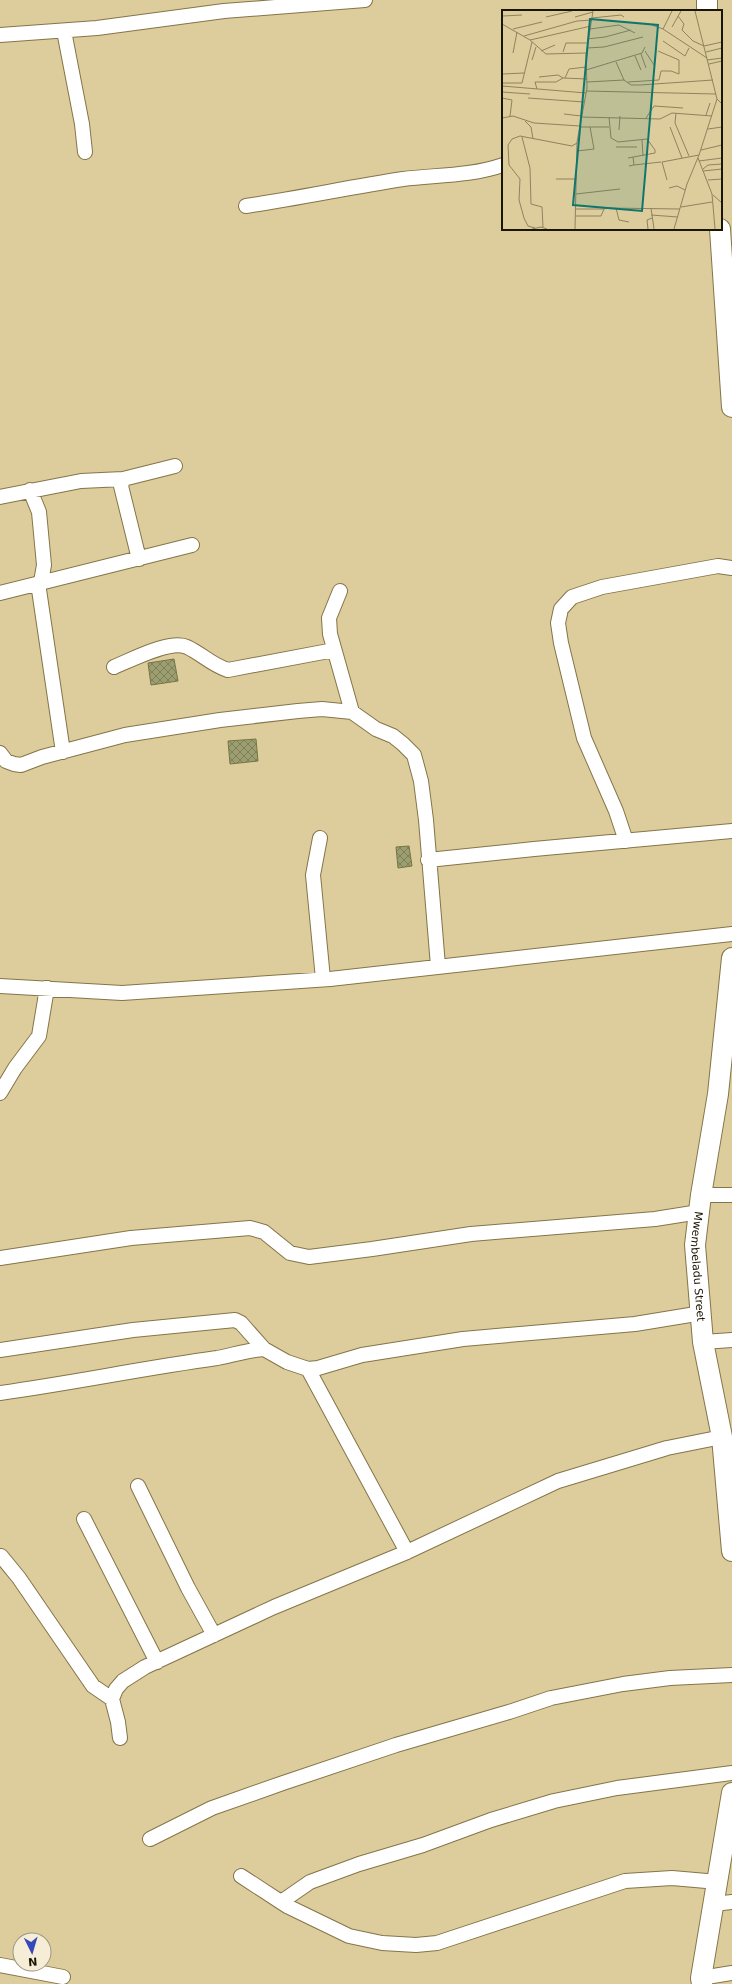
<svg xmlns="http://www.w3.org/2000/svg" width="732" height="1984" viewBox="0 0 732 1984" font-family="'DejaVu Sans',sans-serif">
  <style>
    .building { fill: url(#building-cross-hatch); stroke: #747648 }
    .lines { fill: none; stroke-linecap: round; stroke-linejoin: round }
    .street-casing { stroke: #847548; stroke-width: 16 }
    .secondary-casing { stroke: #847548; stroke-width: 22 }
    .street { stroke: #fff; stroke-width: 14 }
    .secondary { stroke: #fff; stroke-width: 20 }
    .labels { text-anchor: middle; stroke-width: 3; stroke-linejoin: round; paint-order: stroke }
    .street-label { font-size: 11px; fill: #1b1504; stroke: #f5edd5 }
    .inset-road { fill: none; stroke: #8f835f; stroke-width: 1 }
    .view { fill: #0f766e; fill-opacity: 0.15; stroke: #0f766e; stroke-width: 2 }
    .inset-edge { fill: none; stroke: #1b1504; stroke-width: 2 }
  </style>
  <defs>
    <pattern id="building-cross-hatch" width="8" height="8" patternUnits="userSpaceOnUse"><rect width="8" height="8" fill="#9c9e6f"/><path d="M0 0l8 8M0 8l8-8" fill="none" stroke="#7e8059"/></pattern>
  </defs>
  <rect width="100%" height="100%" fill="#ddcc9c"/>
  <path class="building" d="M174,659L178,681L151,685L148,663Z
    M256,739L258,761L230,764L228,741Z
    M409,846L412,866L398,868L396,847Z"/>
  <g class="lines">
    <g class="street-casing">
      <path id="street" d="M64,31L82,124L85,152
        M0,35L97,28L224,11L365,0
        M246,206C299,198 351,187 403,179C437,175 471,176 503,165
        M30,490L39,512L44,565L41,582
        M0,497L81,481L123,479
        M139,559L121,486L123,479L175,466
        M38,583L63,752
        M340,591L329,618L330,634L352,712
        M0,593L192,545
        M114,667C131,660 171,639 187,647C202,654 212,665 228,670L334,650
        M0,753L6,761L14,764L21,765L42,757L125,735L220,720L298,711L322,709L352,712L376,729L393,736L403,744L414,755L421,781L426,820L438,966
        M320,838L313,875L323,979
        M626,841L616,811L584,738L561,643L558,623L561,609L572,597L602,587L718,566L732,568
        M428,860L534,849L732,831
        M0,986L122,993L330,979L732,934
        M0,1093L15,1068L39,1036L47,988
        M701,1195H732
        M0,1258L131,1238L250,1228L264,1232L290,1253L309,1257L372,1249L471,1234L655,1219L699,1212
        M703,1342L732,1340
        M0,1350L133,1330L235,1320L241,1323L264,1349L287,1362L308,1369L318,1368L362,1355L463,1339L635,1324L702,1313
        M308,1369L407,1552
        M0,1393C72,1383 144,1368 217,1358C233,1355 248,1350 264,1349
        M138,1486L188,1588L214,1635
        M84,1519L157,1662
        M1,1556L19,1578L93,1686L112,1699
        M120,1738L118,1722L112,1699L116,1689L123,1681L145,1667L274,1607L407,1552L558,1481L667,1448L722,1437
        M150,1839L212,1808L283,1783L396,1745L509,1712L551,1698L623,1684L670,1678L732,1675
        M241,1876L287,1906L349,1936L382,1943L416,1945L437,1943L625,1881L672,1878L718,1882
        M281,1902L310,1882L359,1864L423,1845L491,1820L554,1801L617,1788L732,1773
        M714,1904L732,1902
        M0,1965L63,1977
        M701,1978L732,1973"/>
    </g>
    <g class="secondary-casing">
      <g id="secondary">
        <path d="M707,0V11"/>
        <path d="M720,229L732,407"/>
        <path id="s1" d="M732,958L718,1094L701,1195L695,1245L703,1342L722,1437L732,1551"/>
        <path d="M702,1984L701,1978L732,1793"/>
      </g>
    </g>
    <use href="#street" class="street"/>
    <use href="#secondary" class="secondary"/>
  </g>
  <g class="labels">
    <g class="street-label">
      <text dy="4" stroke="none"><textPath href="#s1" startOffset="311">Mwembeladu Street</textPath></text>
    </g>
  </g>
  <g transform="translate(502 10)">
    <rect width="220" height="220" fill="#ddcc9c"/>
    <path class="inset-road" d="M193,1L215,89L220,94M1,6L20,5M176,6L182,14L180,20L191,31L202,36L220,32M44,7L70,1M73,7L91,2M90,8L119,5L122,7M0,14L28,30L44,44L84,43M150,15L161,19L205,48M170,17L179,1M11,19L40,12M88,19L117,15L133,23M161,19L170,1M22,26L75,11L90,10M85,29L103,27L129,20M28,30L89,16M161,31L183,46L187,38M85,38L102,37L141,27M39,41L53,35M143,41L152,55M61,42L64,33H85M204,42L220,38M11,43L15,22M139,44L144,58M133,46L139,60M30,50L34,37M205,50L220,48M114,52L122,70M207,54L220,51M84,60L140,43L143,37M0,64L22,63M37,67L56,65L61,68M63,68L67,59L84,57M85,72L122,70L129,75H138L211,70M126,72L157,70L159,61H169L177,64V50L156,41M0,73H20L30,32M0,76L84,83M35,79L33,72H54L61,68L85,69M84,81L214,84M0,82L28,84M0,88L10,90L8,106M26,88L82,92M174,103L173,113L187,146M62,104L79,106M204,105L208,93M79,107L158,109L170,103L210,106M107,107L109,128L116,132L145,129L153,140V143L126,148M0,108L11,106L32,113L78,116M144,108L152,96L181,98M23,111L29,117L31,129M78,117H107M168,117L180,148M206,119L220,117M117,120L118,106M20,127L28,158L29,194L40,197L41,217M140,130L141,146M114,137H135M199,140L220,135M75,141L92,139L88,117M196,148L210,184L213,219M197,151L220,148M132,155L159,152M127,156L132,155L131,147M201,159L206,155L220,154M201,161L220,159M54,169H74M165,170L160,152L197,145M206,170L220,169M167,178L175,176L183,180M74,184L118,179M211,185L220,193M179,197L210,192M114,198L117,210L127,212M149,198L152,219M74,199H102M149,205L176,207M73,206H99L102,199L106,198L178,199M33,218L26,216L22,208L17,190L18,169L7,155L6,135L10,129L18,126L70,136L75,133M30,219L39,217L45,219M73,219L75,132L85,78L84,45L91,1M146,219L145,210L150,208M172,219L185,174L197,145L215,89"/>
    <path class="view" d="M88,9L156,15L140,201L71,195Z"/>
    <rect width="220" height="220" class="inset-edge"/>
  </g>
  <g transform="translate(32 1952) rotate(175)"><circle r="19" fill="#f5edd5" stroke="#9e9781"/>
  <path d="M0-3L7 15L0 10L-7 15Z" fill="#3648ba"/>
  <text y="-6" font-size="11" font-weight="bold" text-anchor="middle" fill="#1b1504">N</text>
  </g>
</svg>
